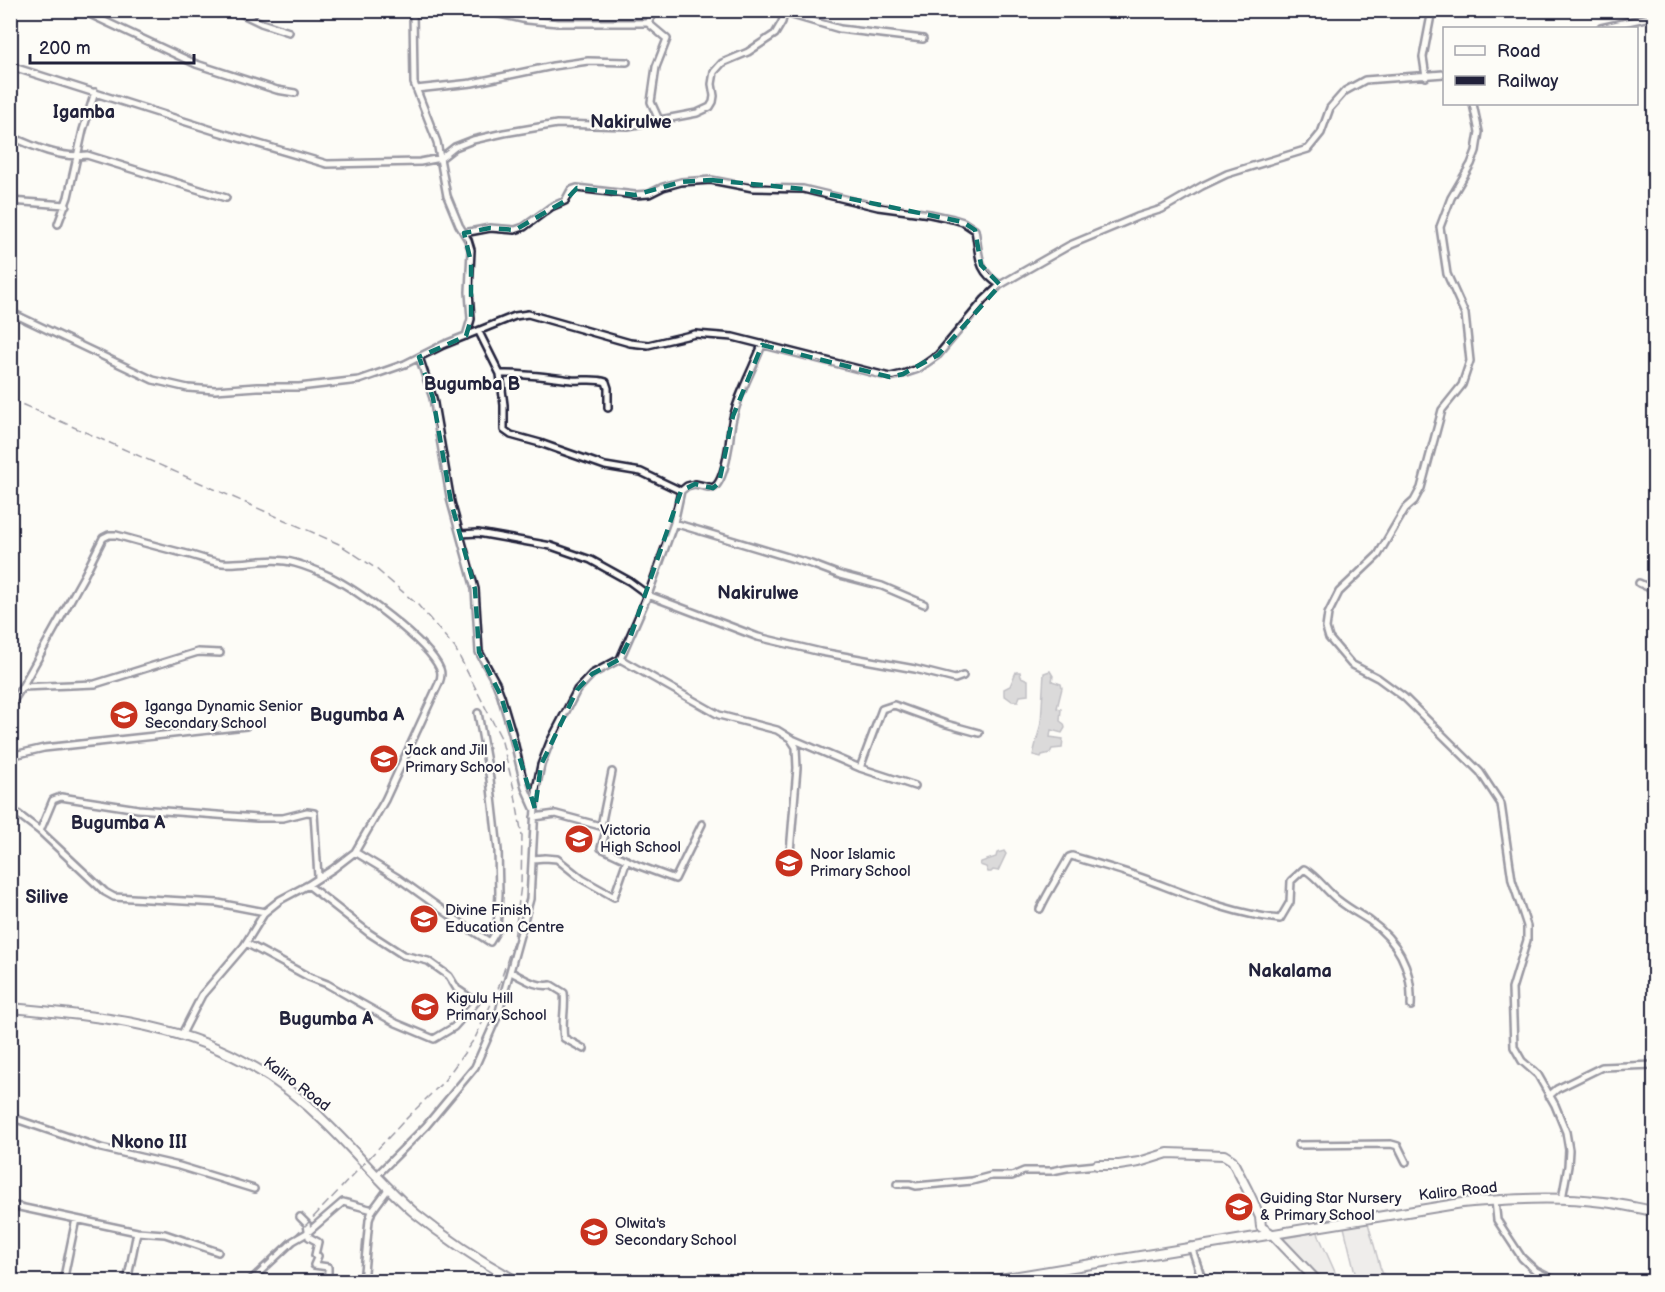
<svg xmlns="http://www.w3.org/2000/svg" width="1665" height="1292" viewBox="0 0 1665 1292" font-family="'Balsamiq Sans',sans-serif">
  <style>
    .green { fill: #dddcdb; stroke: #807f8b; stroke-width: 1.5 }
    .water { fill: #b2b2b7; stroke: #787885; stroke-width: 1.5 }
    .lines { fill: none; stroke-linecap: round; stroke-linejoin: round }
    .stream { stroke: #787885; stroke-width: 1.5 }
    .street-casing { stroke: #22223b; stroke-width: 10 }
    .secondary-casing { stroke: #22223b; stroke-width: 12 }
    .street { stroke: #fdfcf7; stroke-width: 5 }
    .secondary { stroke: #fdfcf7; stroke-width: 8 }
    .rail { stroke: #22223b; stroke-width: 1.5; stroke-dasharray: 9 4.5; stroke-linecap: butt }
    .marked { fill: none; stroke: #0f766e; stroke-width: 4.5; stroke-dasharray: 12 8; stroke-linejoin: round }
    .labels { text-anchor: middle; stroke-width: 4.5; stroke-linejoin: round; paint-order: stroke }
    .poi-label { font-size: 15px; fill: #22223b; stroke: #fdfcf7; text-anchor: start }
    .street-label { font-size: 15px; fill: #22223b; stroke: #fdfcf7 }
    .quarter-label { font-size: 18px; font-weight: bold; fill: #22223b; stroke: #fdfcf7 }
  </style>
  <rect width="100%" height="100%" fill="#fdfcf7"/>
  <filter id="ink" filterUnits="userSpaceOnUse"><feTurbulence type="fractalNoise" baseFrequency=".0167" numOctaves="2"/><feDisplacementMap in="SourceGraphic" scale="12" xChannelSelector="R" yChannelSelector="G"/><feConvolveMatrix kernelMatrix="1 2 1 2 8 2 1 2 1" color-interpolation-filters="sRGB"/></filter>
  <g filter="url(#ink)">
    <path class="green" d="M1368,1223L1380,1267L1386,1281H1357L1344,1227Z
      M1318,1232L1319,1236L1339,1281H1319L1279,1239Z"/>
    <path class="water" d="M1050,671L1053,676L1052,681L1061,684L1062,688L1057,708L1061,709L1060,721L1064,724L1065,728L1062,733L1051,730L1050,737L1063,739L1062,748L1052,749L1050,753L1042,755L1041,757L1033,755L1041,723L1044,673Z
      M1016,672H1020L1021,677L1028,680V695L1020,696L1018,701H1012L1004,695V689L1010,686Z
      M1004,851L1006,854L998,871L993,870L991,872H988L986,867L980,865L981,862L996,857L997,853Z"/>
    <g class="lines">
      <path class="stream" d="M1179,1254L1188,1252"/>
      <g class="street-casing">
        <path id="street" d="M81,10L196,64L277,90L295,93
          M234,10L261,23L289,32
          M413,10L414,83L437,142L447,196L459,225L468,240L471,250L469,292L471,319L466,336
          M482,10L527,20L558,23H648
          M655,10L648,23L667,39L656,67L651,102L659,120
          M789,10L792,15L840,29L923,39
          M1601,28L1654,16
          M10,66L215,131L327,164L420,162L441,158L455,147L473,140L504,133L557,124L628,126L697,113L710,107L713,102L714,96L712,84L714,72L722,63L748,52L775,34L782,22L785,10
          M1426,77L1423,57L1432,10
          M416,89L472,83L553,66L588,61L627,62
          M1473,104L1479,132L1476,151L1471,164L1451,198L1440,227L1447,274L1465,314L1470,361L1462,385L1442,410L1421,488L1414,501L1405,509L1378,555L1339,592L1328,614L1326,628L1329,638L1351,664L1378,678L1404,697L1480,772L1501,804L1512,880L1527,926V940L1512,989L1514,1047L1522,1061L1538,1075L1555,1105L1566,1132L1569,1150L1568,1166L1562,1199
          M10,136C34,147 62,159 87,155L226,198
          M10,201L66,205
          M58,224L68,197L83,130L95,92
          M464,233L490,228L515,230L524,227L551,207L565,201L571,190L577,188L635,195L649,194L663,187L681,182L711,180L753,188L803,189L878,207L930,214L953,219L963,222L975,230C980,256 976,270 1000,285
          M10,312L153,380L188,388L215,390L257,387H299L359,380L405,364L443,345L515,316L528,314L630,343L648,345L695,334L733,337L890,377L903,374L918,369L938,355L984,300L1000,285L1026,270L1070,245L1137,217L1162,209L1202,186L1227,174L1308,149L1321,133L1330,108L1345,91L1365,80L1444,74
          M479,332L500,374L504,405V430L511,435L540,443L605,466L641,472L681,491
          M419,357L433,398L451,502L475,589L479,652L496,683L501,696L512,733L525,788L534,808
          M500,374C524,373 548,377 572,380C583,381 595,378 606,382L608,388V408
          M674,523L811,564L840,575L882,586L924,604
          M460,534L478,533L551,546L591,560L629,581L648,595L758,637L821,652L915,669L955,679L963,676
          M1639,583L1654,590
          M620,659L719,715L777,730L790,738L796,747L797,768L790,852
          M22,687L84,576L103,538L109,535H116C141,542 166,549 191,555C202,558 211,562 222,563C247,565 271,556 295,563C306,566 318,571 329,576C357,590 428,641 440,669C442,674 441,678 439,683L385,800L355,852L333,869L308,885L280,900L265,912L244,946L202,995L182,1034
          M10,706L22,687L95,684L198,652L220,653
          M790,738L860,768
          M10,756L44,748L246,726
          M915,786L860,768L882,709L894,705L946,724L979,733
          M10,808L40,831L105,892L114,897L218,903L265,912
          M534,817L556,814L604,827L606,831L601,848L637,865L675,879L702,824
          M601,826L612,772
          M40,831L53,800L61,797L138,809L257,818H283L307,812L314,813L318,877
          M355,852L398,878L465,926L490,942L497,930L499,893L498,850L490,779L478,713
          M533,859L545,858L557,859L582,879L614,897L627,860
          M1040,909C1049,890 1060,874 1069,857L1072,856C1100,865 1129,872 1156,883C1198,899 1235,914 1280,919L1290,902L1291,881L1304,869C1318,877 1325,890 1338,900C1348,908 1359,914 1370,921C1399,942 1413,970 1411,1006
          M246,943L309,977L327,984L396,1023L434,1039L454,1027L476,1002L457,989L449,976L428,961L403,955L369,933L308,885
          M511,972C523,978 537,988 551,985L564,993C566,1008 561,1023 564,1038L584,1049
          M1549,1096L1557,1089L1602,1067L1654,1065
          M10,1117L101,1148L179,1166L254,1189
          M1298,1145L1391,1144L1398,1146L1406,1162
          M376,1176L426,1126L475,1067L498,1015L530,899L536,789L541,765L550,742L577,690L592,674L620,659L648,595L674,523L681,491L687,486L695,484L713,488C725,482 730,441 731,428C735,400 752,371 762,345
          M897,1184H910L916,1186L972,1181L991,1176H1012L1024,1171H1052L1067,1168L1097,1165
          M1495,1200L1497,1220L1522,1258L1536,1271L1558,1282
          M10,1205L137,1232L165,1234L218,1252
          M300,1217L307,1224L309,1237L318,1242L315,1255L318,1256L314,1265L328,1267V1282
          M1191,1246L1203,1282
          M63,1282L76,1219
          M127,1282L137,1232
          M249,1282L293,1241L307,1233L343,1202L373,1210
          M363,1282L369,1220L372,1211L389,1188"/>
      </g>
      <g class="secondary-casing">
        <path id="secondary" d="M10,1008C91,1015 171,1022 243,1061C273,1077 303,1100 327,1124C357,1153 384,1187 416,1214C448,1240 482,1262 518,1282
          M1097,1165H1119L1139,1162L1168,1153L1224,1155L1232,1160L1247,1189L1260,1217L1261,1227L1272,1234L1318,1282
          M982,1282L1462,1203C1509,1199 1556,1196 1603,1202C1621,1204 1637,1208 1654,1211"/>
      </g>
      <use href="#street" class="street"/>
      <use href="#secondary" class="secondary"/>
      <path class="rail" d="M10,399L339,544L375,568L418,605L455,648L501,738L514,789L522,836L521,885L514,939L498,989L475,1038L444,1081L404,1121L307,1224L246,1282"/>
    </g>
  </g>
  <path d="M0 0H1665V1292H0ZM711,180L803,189L963,222L975,230L981,265L1000,285L938,355L903,374L890,377L762,345L733,416L719,483L713,488L695,484L681,491L629,641L620,659L592,674L577,690L541,765L535,809L501,696L479,652L475,589L451,502L433,398L419,357L466,336L471,319V262L464,233L490,228L515,230L565,201L577,188L635,195L681,182Z" fill="#fdfcf7" fill-opacity=".55" fill-rule="evenodd"/>
  <path class="marked" d="M711,180L803,189L963,222L975,230L981,265L1000,285L938,355L903,374L890,377L762,345L733,416L719,483L713,488L695,484L681,491L629,641L620,659L592,674L577,690L541,765L535,809L501,696L479,652L475,589L451,502L433,398L419,357L466,336L471,319V262L464,233L490,228L515,230L565,201L577,188L635,195L681,182Z"/>
  <defs>
    <g id="school-disc" transform="scale(1.5)"><circle r="9.5" fill="#c8321e" stroke="#fdfcf7"/><path d="M0-5L7-2L0 1L-7-2ZM-4 1L0 2.5L4 1V4Q0 6-4 4Z" fill="#fff"/></g>
  </defs>
  <g fill-rule="evenodd">
    <use href="#school-disc" x="124" y="715"/>
    <use href="#school-disc" x="384" y="759"/>
    <use href="#school-disc" x="579" y="839"/>
    <use href="#school-disc" x="789" y="863"/>
    <use href="#school-disc" x="424" y="919"/>
    <use href="#school-disc" x="425" y="1007"/>
    <use href="#school-disc" x="1239" y="1207"/>
    <use href="#school-disc" x="594" y="1232"/>
  </g>
  <g class="labels">
    <g class="poi-label">
      <text x="145" y="711">Iganga Dynamic Senior<tspan x="145" dy="17">Secondary School</tspan></text>
      <text x="405" y="755">Jack and Jill<tspan x="405" dy="17">Primary School</tspan></text>
      <text x="600" y="835">Victoria<tspan x="600" dy="17">High School</tspan></text>
      <text x="810" y="859">Noor Islamic<tspan x="810" dy="17">Primary School</tspan></text>
      <text x="445" y="915">Divine Finish<tspan x="445" dy="17">Education Centre</tspan></text>
      <text x="446" y="1003">Kigulu Hill<tspan x="446" dy="17">Primary School</tspan></text>
      <text x="1260" y="1203">Guiding Star Nursery<tspan x="1260" dy="17">&amp; Primary School</tspan></text>
      <text x="615" y="1228">Olwita's<tspan x="615" dy="17">Secondary School</tspan></text>
    </g>
    <g class="street-label">
      <text transform="translate(297 1084) rotate(37)" y="5">Kaliro Road</text>
      <text transform="translate(1458 1191) rotate(-6)" y="5">Kaliro Road</text>
    </g>
    <g class="quarter-label">
      <text x="84" y="118">Igamba</text>
      <text x="631" y="128">Nakirulwe</text>
      <text x="472" y="390">Bugumba B</text>
      <text x="758" y="599">Nakirulwe</text>
      <text x="357" y="721">Bugumba A</text>
      <text x="118" y="829">Bugumba A</text>
      <text x="47" y="903">Silive</text>
      <text x="1290" y="977">Nakalama</text>
      <text x="326" y="1025">Bugumba A</text>
      <text x="149" y="1148">Nkono III</text>
    </g>
  </g>
  <rect width="1665" height="1292" fill="none" stroke="#fdfcf7" stroke-width="36"/>
  <rect x="18" y="18" width="1629" height="1256" fill="none" stroke="#22223b" stroke-width="2" filter="url(#ink)"/>
  <rect x="1443" y="27" width="195" height="78" fill="#fdfcf7" stroke="#a5a5ac" stroke-width="1.5"/>
  <rect x="1455" y="46" width="30" height="9" fill="#fdfcf7" stroke="#a5a5ac" stroke-width="1.5"/>
  <text x="1497" y="57" font-size="18" fill="#22223b">Road</text>
  <rect x="1455" y="76" width="30" height="9" fill="#22223b" stroke="#a5a5ac" stroke-width="1.5"/>
  <text x="1497" y="87" font-size="18" fill="#22223b">Railway</text>
  <path d="M30 54v9h164v-9" fill="none" stroke="#22223b" stroke-width="3"/>
  <text x="39" y="54" font-size="18" fill="#22223b" stroke="#fdfcf7" stroke-width="4.5" paint-order="stroke">200 m</text>
</svg>
